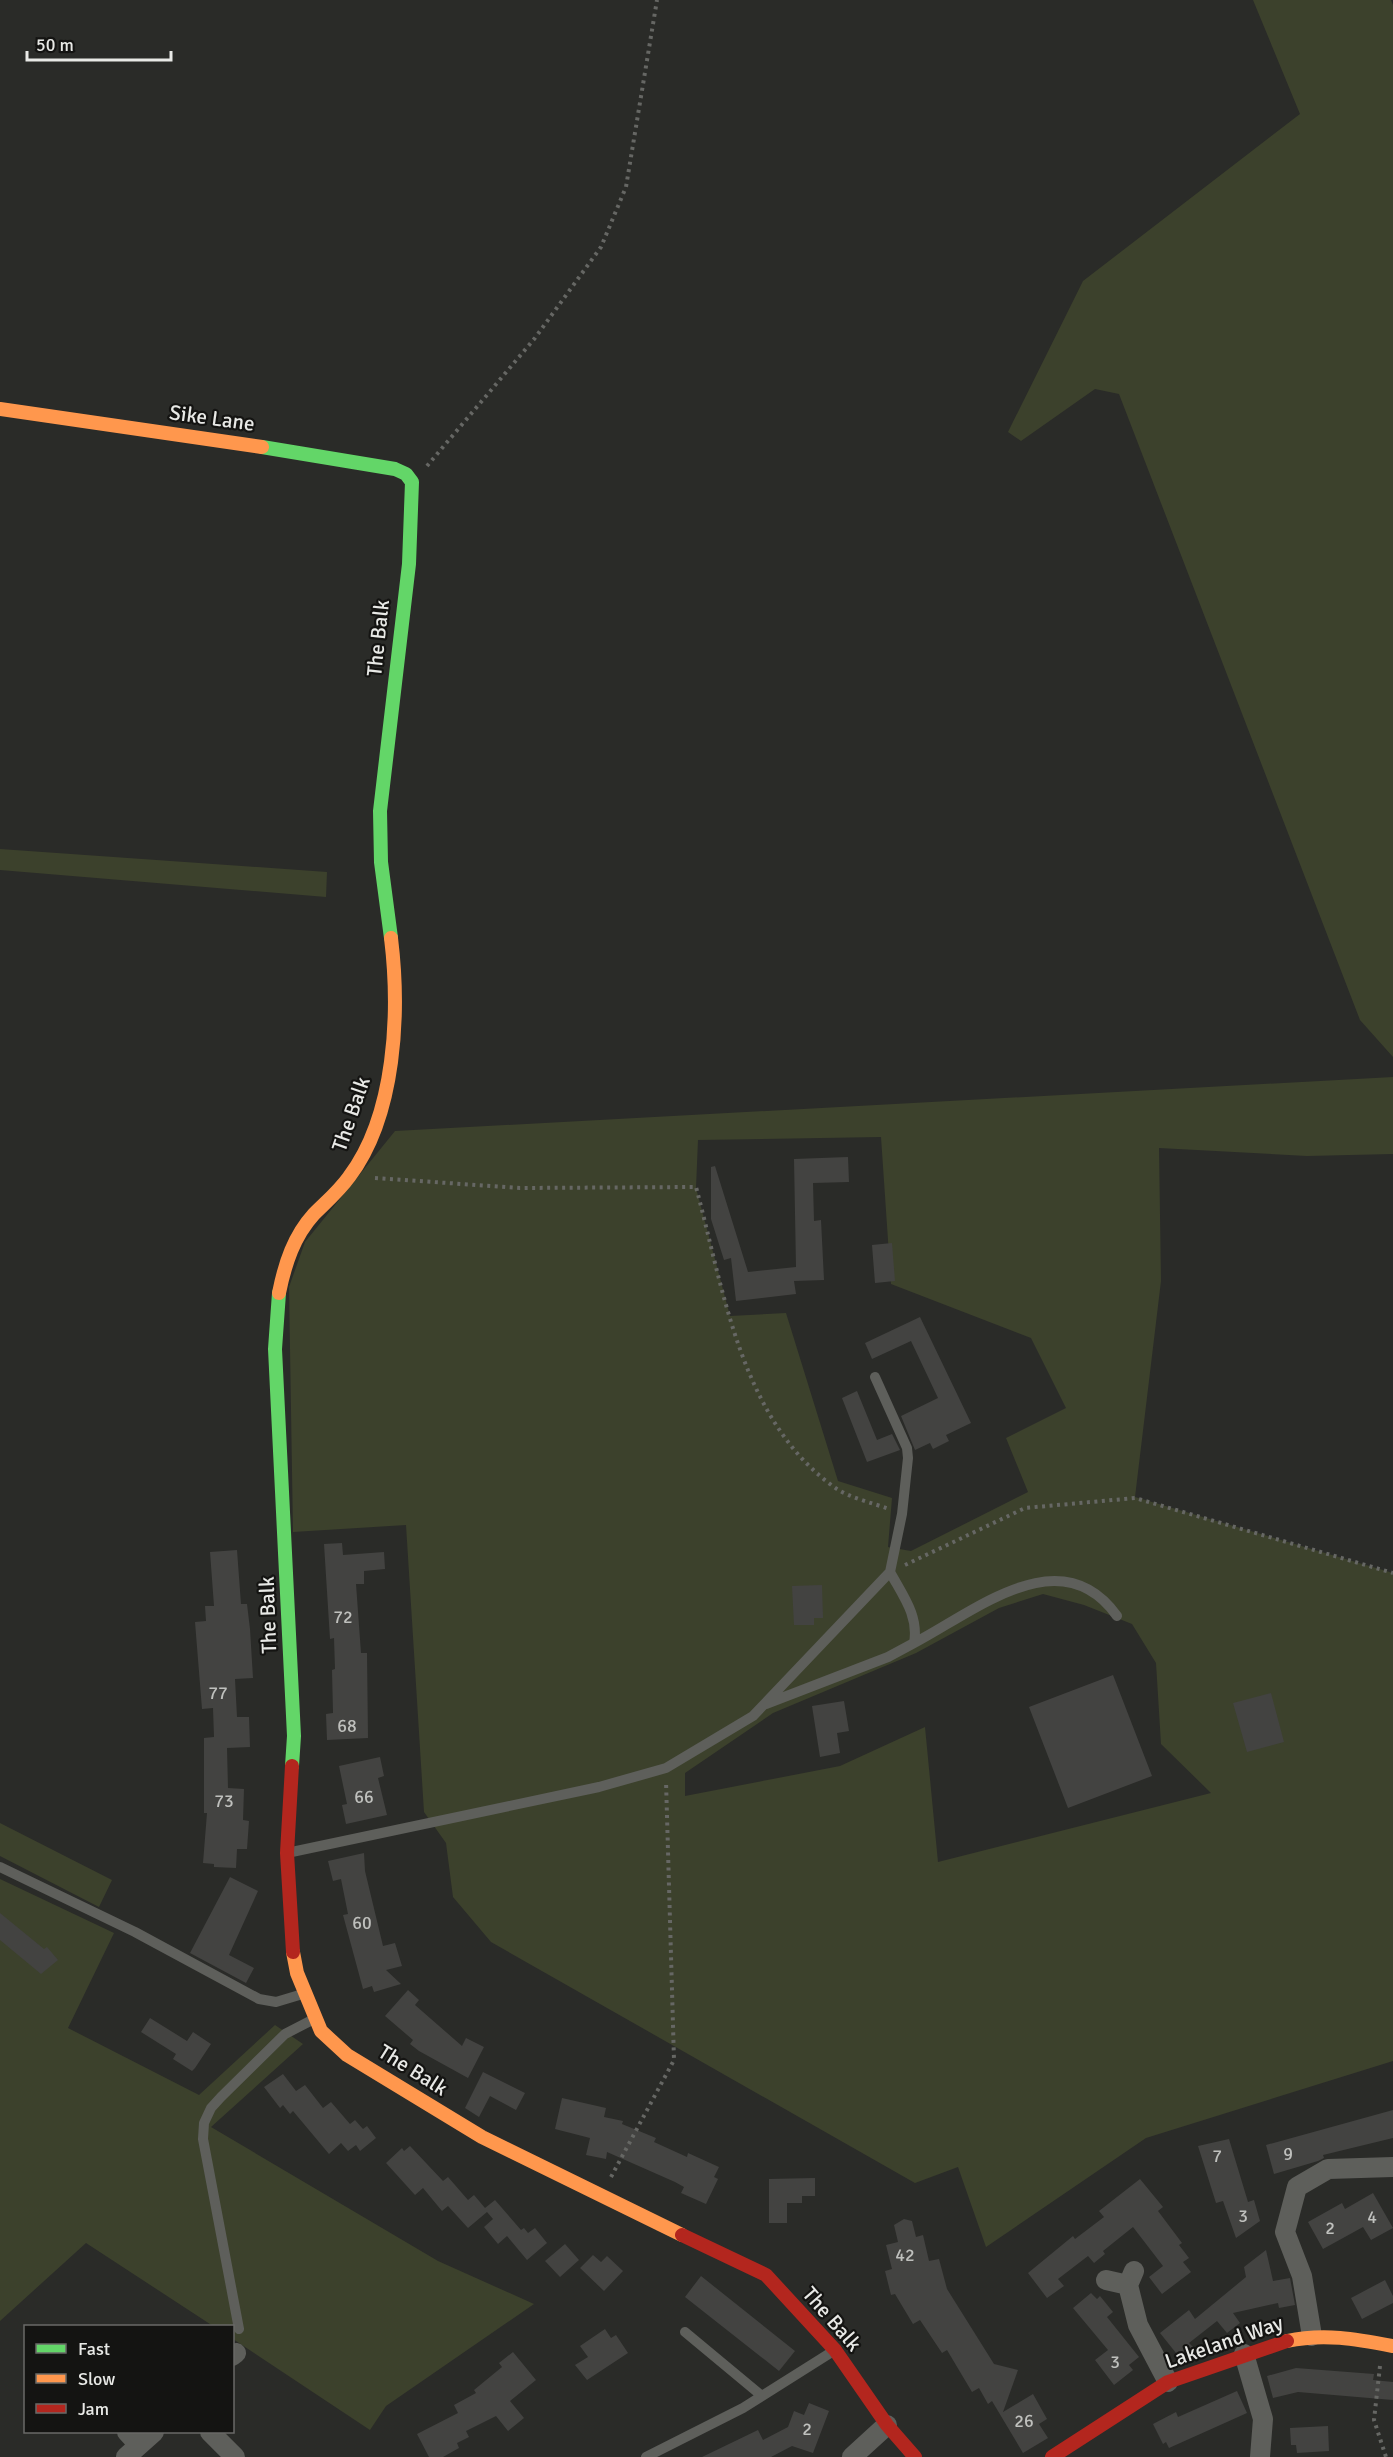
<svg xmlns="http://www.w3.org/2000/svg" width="1393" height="2457" viewBox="0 0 1393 2457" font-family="Signika,sans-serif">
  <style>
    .green { fill: #3c412c; fill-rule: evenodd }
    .building { fill: #434341 }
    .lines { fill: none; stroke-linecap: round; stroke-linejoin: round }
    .path { stroke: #666764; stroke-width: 4; stroke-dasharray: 3 4.5; stroke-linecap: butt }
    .lane { stroke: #5e5f5b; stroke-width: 10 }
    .street { stroke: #5e5f5b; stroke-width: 20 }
    .fast { stroke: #63d668; stroke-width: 14 }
    .slow { stroke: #ff974d; stroke-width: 14 }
    .jam { stroke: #b3261e; stroke-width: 14 }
    .labels { text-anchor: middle; stroke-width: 4.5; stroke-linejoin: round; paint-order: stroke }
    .number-label { font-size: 18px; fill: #bfc0bd }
    .street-label { font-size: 21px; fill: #e8e9e6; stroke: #141412 }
  </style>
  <rect width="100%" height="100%" fill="#2a2b28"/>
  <path class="green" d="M1253,0H1391L1393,5V1057L1360,1020L1119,394L1095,389L1021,441L1008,432L1083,281L1300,114Z
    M0,849L327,872L326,897L0,870Z
    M1393,1077V1154L1307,1156L1159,1148L1161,1281L1135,1497L1393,1573V2061L1146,2138L986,2247L958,2167L915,2183L491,1942L453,1897L446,1843L424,1812L406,1525L293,1532L289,1287L305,1242L395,1131ZM881,1137L891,1284L1031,1338L1066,1408L1006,1438L1028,1492L911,1551L888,1547L892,1498L838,1481L786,1313L730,1316L696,1188L698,1140ZM1043,1594L1084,1605L1132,1624L1156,1663L1161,1744L1211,1793L938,1862L925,1727L840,1766L685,1796V1773L773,1713L916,1653L999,1608Z
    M0,1823L112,1880L99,1907L0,1856Z
    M0,1879L114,1933L68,2028L199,2095L275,2025L303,2044L211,2127L438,2261L534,2304L386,2406L370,2430L233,2339L232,2326H213L86,2243L0,2321Z"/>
  <path class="building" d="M848,1157L849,1182L813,1183L814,1221L821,1220L824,1280L794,1281L796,1294L736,1301L731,1258L724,1260L711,1219V1167L715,1166L748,1272L796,1267L794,1159Z
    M892,1243L895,1281L875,1283L872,1245Z
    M920,1317L971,1423L946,1435L949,1441L933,1449L930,1443L915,1450L901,1416L938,1398L911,1341L872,1359L865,1343Z
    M857,1391L877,1440L892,1434L900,1450L867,1462L842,1398Z
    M342,1543L343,1555L384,1552L385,1569L364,1571V1584H356L361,1653H367L368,1738L327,1740L326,1714L333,1713L332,1670L335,1669L334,1638L330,1639L324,1544Z
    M237,1550L241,1604H247L250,1629L253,1678L235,1679L237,1717H249L250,1747L227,1748L228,1788L244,1789L243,1820L249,1821L247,1849H237L236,1868L214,1867V1864L203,1863L207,1813H204V1738L214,1737L213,1708L202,1709L195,1622L206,1621L205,1606H214L210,1552Z
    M822,1585L823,1618H814V1625H794L792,1586Z
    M1113,1675L1152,1776L1068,1808L1029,1707Z
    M1271,1693L1284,1742L1247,1752L1233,1703Z
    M844,1701L849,1731L837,1733L840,1753L820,1757L812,1706Z
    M380,1757L384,1776L378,1778L387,1815L346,1824L342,1805L347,1804L339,1766Z
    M364,1853L365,1871L383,1946L395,1943L402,1966L386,1970L401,1984L374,1992L372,1986L363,1989L343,1915L348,1914L341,1879L333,1881L328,1861Z
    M230,1877L258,1891L229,1955L254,1968L246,1983L190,1953Z
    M0,1913L44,1949L47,1947L58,1960L41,1974L0,1940Z
    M408,1990L419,2000L415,2005L462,2046L466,2038L484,2047L468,2078L419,2051L410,2044L413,2040L385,2016Z
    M150,2018L187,2041L193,2032L211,2044L195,2068L192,2071L173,2059L176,2054L141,2032Z
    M483,2072L525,2093L516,2110L490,2096L479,2117L465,2108Z
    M283,2074L296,2091L305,2085L323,2108L331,2102L350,2124L355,2120L363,2129L367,2126L376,2138L360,2151L356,2145L348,2151L341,2143L329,2154L293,2111L290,2114L283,2105L280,2108L264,2087Z
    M562,2098L606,2108L604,2117L623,2121L622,2124L656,2138L654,2142L687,2157L688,2153L719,2167L714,2177L718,2179L706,2204L681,2193L684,2187L675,2182L607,2152L606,2159L586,2155L590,2138L555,2129Z
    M1393,2110V2138L1323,2155L1324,2158L1318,2161L1274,2174L1266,2145Z
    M1229,2139L1248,2202L1254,2200L1260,2221L1236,2238L1223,2201L1216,2203L1198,2146Z
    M410,2146L443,2181L448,2177L468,2200L474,2195L485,2208L495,2200L521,2230L524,2228L528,2233L535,2228L547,2243L527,2260L507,2236L498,2244L484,2227L493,2219L487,2212L468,2228L448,2206L442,2211L423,2188L415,2195L386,2163L402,2148L404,2151Z
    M815,2178V2196H802V2203H787V2223H769V2179Z
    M1140,2179L1163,2207L1158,2211L1182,2243L1179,2245L1189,2258L1183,2262L1191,2272L1162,2294L1149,2277L1163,2266L1133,2227L1103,2251L1105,2254L1094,2263L1088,2256L1058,2279L1064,2286L1047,2298L1028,2273L1073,2236L1075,2239L1104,2217L1099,2211Z
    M1373,2193L1393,2228L1371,2240L1363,2227L1323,2249L1308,2222L1342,2203L1345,2209Z
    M904,2219L912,2221L916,2237L923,2235L929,2261L939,2259L947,2289L994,2364L1018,2370L1003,2412L1033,2394L1047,2419L1039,2424L1048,2438L1023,2453L992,2401L988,2404L979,2388L972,2392L947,2350L942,2353L920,2320L913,2324L895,2294L891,2295L885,2271L892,2269L886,2245L898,2242L894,2225Z
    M565,2244L579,2260L560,2277L545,2261Z
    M1266,2250L1273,2281L1290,2278L1295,2305L1279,2308L1278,2303L1233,2313L1240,2323L1227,2333L1217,2321L1189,2343L1193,2347L1180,2358L1160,2333L1189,2310L1195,2319L1246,2277L1244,2267Z
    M593,2255L601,2262L607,2256L623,2271L604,2291L580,2268Z
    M701,2276L795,2351L779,2371L685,2297Z
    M1385,2280L1393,2296V2303L1362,2319L1351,2298Z
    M1091,2293L1097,2299L1100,2296L1113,2312L1107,2317L1139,2357L1129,2365L1133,2370L1114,2385L1095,2360L1108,2350L1073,2308Z
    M605,2329L611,2338L616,2335L628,2353L587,2380L575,2365L588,2357L580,2346Z
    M513,2352L536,2380L510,2401L524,2418L508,2431L496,2416L466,2431L469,2437L457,2443L459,2448L443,2457H429L417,2434L458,2413L454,2405L476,2393L474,2390L502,2367L499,2363Z
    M1296,2368L1374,2374L1373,2380L1393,2382V2400L1298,2392L1273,2398L1267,2376Z
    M1237,2391L1247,2413L1169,2448L1166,2442L1163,2444L1153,2424L1176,2412L1178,2417Z
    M809,2403L829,2411L813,2453L792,2446L771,2457H702L758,2430L763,2440L788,2427L794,2411L804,2415Z
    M1328,2426L1329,2451L1297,2453L1296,2445H1291L1290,2428Z"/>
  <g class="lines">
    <path class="path" d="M427,466L535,338L601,247L626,187L657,0
      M375,1178L520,1188L696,1187C724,1291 741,1420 834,1487C849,1498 873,1503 889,1509
      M905,1565L1025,1508L1135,1498L1393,1573
      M611,2177L674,2060L666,1781
      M1380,2366L1374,2420L1386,2457"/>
    <path class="lane" d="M914,1643C974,1612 1061,1537 1117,1616
      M766,1704L888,1657L914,1643C919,1616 903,1596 890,1572
      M287,1853L599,1787L666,1768L753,1716L890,1572L902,1514L908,1458L907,1448L875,1377
      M0,1867L135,1932L259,1999L276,2002L306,1993
      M239,2329L203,2139L204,2123L211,2108L221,2097L285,2034L316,2018
      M685,2332L762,2396
      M646,2457L743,2408L835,2350"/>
    <path class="street" d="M1106,2280L1128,2285L1134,2271
      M1128,2285L1138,2325L1168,2382
      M1312,2336L1302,2276L1285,2232L1297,2187L1328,2169L1393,2167
      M1244,2354L1263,2419L1260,2457
      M232,2356L236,2353
      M127,2432L139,2445
      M210,2432L235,2457
      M126,2457L154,2432
      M852,2457L887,2425"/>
    <path class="fast" d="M262,447L395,469L406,474L412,482L409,564L380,811L381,862L391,938
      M279,1293L275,1349L294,1736L292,1766"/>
    <path class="slow" d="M0,409L262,447
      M279,1293C285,1263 294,1236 314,1214C326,1202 339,1191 349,1177C396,1115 400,1012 391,938
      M293,1952L297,1973L321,2031L347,2055L482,2137L682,2235
      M1287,2341C1324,2333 1356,2339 1393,2346"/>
    <path class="jam" d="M292,1766L287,1853L293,1952
      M682,2235L766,2275L835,2350L887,2425L915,2457
      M1052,2457L1168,2382L1287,2341"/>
  </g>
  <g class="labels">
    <g class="number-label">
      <text x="343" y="1623">72</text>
      <text x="218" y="1699">77</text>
      <text x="347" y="1732">68</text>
      <text x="364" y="1803">66</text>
      <text x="224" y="1807">73</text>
      <text x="362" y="1929">60</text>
      <text x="1288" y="2160">9</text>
      <text x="1217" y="2162">7</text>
      <text x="1243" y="2222">3</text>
      <text x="1372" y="2223">4</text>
      <text x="1330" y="2234">2</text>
      <text x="905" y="2261">42</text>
      <text x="1115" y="2368">3</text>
      <text x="1024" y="2427">26</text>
      <text x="807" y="2435">2</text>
    </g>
    <g class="street-label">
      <text transform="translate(212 418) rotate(8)" y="7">Sike Lane</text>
      <text transform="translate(378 638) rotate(-84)" y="7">The Balk</text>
      <text transform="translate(351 1114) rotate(-71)" y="7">The Balk</text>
      <text transform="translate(268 1615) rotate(-92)" y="7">The Balk</text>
      <text transform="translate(413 2070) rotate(32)" y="7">The Balk</text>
      <text transform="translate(832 2319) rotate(49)" y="7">The Balk</text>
      <text transform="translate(1224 2342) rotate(-19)" y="7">Lakeland Way</text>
    </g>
  </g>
  <rect x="24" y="2325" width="210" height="108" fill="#141412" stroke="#696967" stroke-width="1.5"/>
  <rect x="36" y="2344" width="30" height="9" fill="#63d668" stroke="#696967" stroke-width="1.5"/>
  <text x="78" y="2355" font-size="18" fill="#e8e9e6">Fast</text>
  <rect x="36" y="2374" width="30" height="9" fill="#ff974d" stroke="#696967" stroke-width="1.5"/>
  <text x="78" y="2385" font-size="18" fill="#e8e9e6">Slow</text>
  <rect x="36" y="2404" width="30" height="9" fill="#b3261e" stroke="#696967" stroke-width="1.5"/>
  <text x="78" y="2415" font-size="18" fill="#e8e9e6">Jam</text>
  <path d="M27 51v9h144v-9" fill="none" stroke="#e8e9e6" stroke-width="3"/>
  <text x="36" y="51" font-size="18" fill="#e8e9e6" stroke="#141412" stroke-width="4.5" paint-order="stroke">50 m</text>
</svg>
